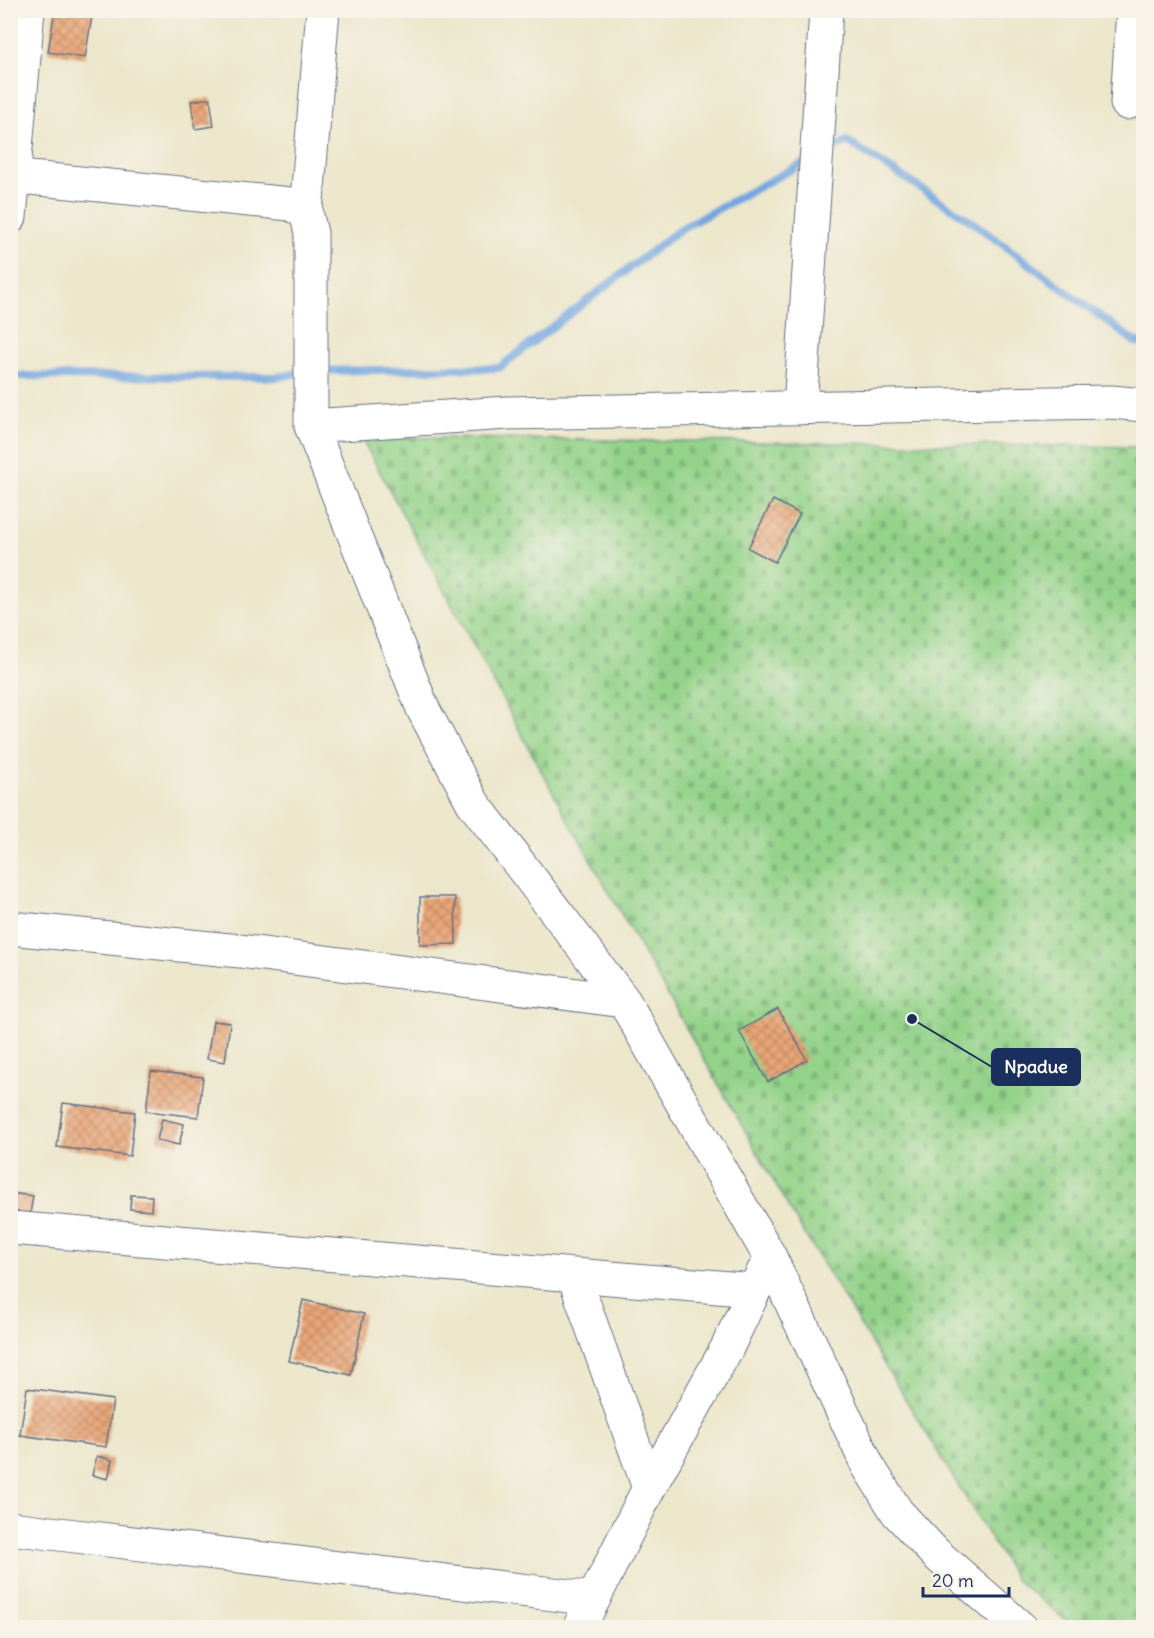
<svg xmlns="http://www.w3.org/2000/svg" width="1154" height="1638" viewBox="0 0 1154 1638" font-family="Delius,sans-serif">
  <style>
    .cemetery { fill: url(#cemetery-stones); stroke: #588174; stroke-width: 1.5 }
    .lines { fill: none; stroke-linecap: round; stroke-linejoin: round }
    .stream { stroke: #72a6df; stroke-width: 8 }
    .building { fill: url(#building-cross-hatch) }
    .minor-casing { stroke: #646f84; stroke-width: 35 }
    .minor { stroke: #fff; stroke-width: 33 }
    .leader { fill: none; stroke: #1b2f5e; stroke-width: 2 }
    .callout-dot { fill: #1b2f5e; stroke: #f7f3e8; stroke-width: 2 }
    .callout { fill: #1b2f5e; stroke: #1b2f5e; stroke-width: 2 }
    .callout-label { font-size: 18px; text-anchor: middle; font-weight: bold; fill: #fff }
  </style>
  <defs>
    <pattern id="cemetery-stones" width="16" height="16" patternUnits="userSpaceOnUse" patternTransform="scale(1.5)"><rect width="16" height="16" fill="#94d38a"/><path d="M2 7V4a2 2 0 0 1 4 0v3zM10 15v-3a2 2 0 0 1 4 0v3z" fill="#7fb57a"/></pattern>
    <pattern id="building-cross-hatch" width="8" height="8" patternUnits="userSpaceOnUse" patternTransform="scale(1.5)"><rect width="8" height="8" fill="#eaa677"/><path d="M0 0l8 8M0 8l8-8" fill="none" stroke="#bd8865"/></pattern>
  </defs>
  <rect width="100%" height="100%" fill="#f7f3e8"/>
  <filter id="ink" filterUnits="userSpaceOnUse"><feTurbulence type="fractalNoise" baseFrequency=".0167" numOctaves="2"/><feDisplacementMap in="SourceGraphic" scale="12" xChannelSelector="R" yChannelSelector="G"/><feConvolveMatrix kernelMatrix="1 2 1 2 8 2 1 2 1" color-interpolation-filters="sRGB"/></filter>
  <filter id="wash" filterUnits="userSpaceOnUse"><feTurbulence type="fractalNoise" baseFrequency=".008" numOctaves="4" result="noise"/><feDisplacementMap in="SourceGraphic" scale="24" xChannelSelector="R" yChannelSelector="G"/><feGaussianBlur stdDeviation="1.35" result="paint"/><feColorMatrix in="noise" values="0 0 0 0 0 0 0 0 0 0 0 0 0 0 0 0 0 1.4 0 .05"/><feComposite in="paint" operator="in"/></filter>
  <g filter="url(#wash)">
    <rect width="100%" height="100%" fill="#ece6ca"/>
    <path class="cemetery" d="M361,437L1143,447V1627H1074L1016,1580L793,1215L569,822Z"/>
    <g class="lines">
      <path class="stream" d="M824,153L847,141L971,221L1135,342L1144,343
        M317,371L499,368L682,228L809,160
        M10,376L277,377L304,372"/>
    </g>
    <g id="blocks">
      <path class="building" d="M55,10H93L85,58L48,52Z
        M210,98L214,126L195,129L191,101Z
        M773,500L800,514L775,562L748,548Z
        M420,897H455L456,944L420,945Z
        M778,1009L807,1060L768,1082L739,1031Z
        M213,1021L230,1023L225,1062L207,1059Z
        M151,1071L203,1077L198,1117L146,1111Z
        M63,1103L135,1112L130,1156L57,1147Z
        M162,1119L184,1124L179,1145L157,1140Z
        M10,1193L33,1196L29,1220L10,1217Z
        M131,1195L152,1196L151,1211L130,1209Z
        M303,1300L364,1314L351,1375L289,1361Z
        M27,1388L113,1400L106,1447L20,1435Z
        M97,1456L112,1460L108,1479L92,1475Z"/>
    </g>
  </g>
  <g filter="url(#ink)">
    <use href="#blocks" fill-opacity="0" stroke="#646f84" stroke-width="1.5"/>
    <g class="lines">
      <g class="minor-casing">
        <path id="minor" d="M323,10L306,212L311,233V426L423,709L473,803L624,1001L770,1257L868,1466L897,1512L935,1553L1021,1628
          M1127,103L1133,10
          M10,176L290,204L306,212
          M10,217L28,10
          M800,408L826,10
          M311,426L507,413L1111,402L1144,405
          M10,928L240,951L624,1001
          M10,1228L754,1290
          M574,1276L649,1488
          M10,1528L594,1599
          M579,1628L649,1488L727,1348L763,1272"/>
      </g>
      <use href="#minor" class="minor"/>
    </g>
  </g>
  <path class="leader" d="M912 1019L992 1067"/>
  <circle class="callout-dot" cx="912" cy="1019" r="6"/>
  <rect class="callout" x="992" y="1049" width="88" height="36" rx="6"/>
  <g class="callout-label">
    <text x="1036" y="1073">Npadue</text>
  </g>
  <rect width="1154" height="1638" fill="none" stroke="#f7f3e8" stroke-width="36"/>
  <path d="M923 1587v9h86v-9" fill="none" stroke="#1b2f5e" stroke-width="3"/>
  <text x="932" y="1587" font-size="18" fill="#1b2f5e" stroke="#f7f3e8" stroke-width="4.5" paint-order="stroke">20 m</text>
</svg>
